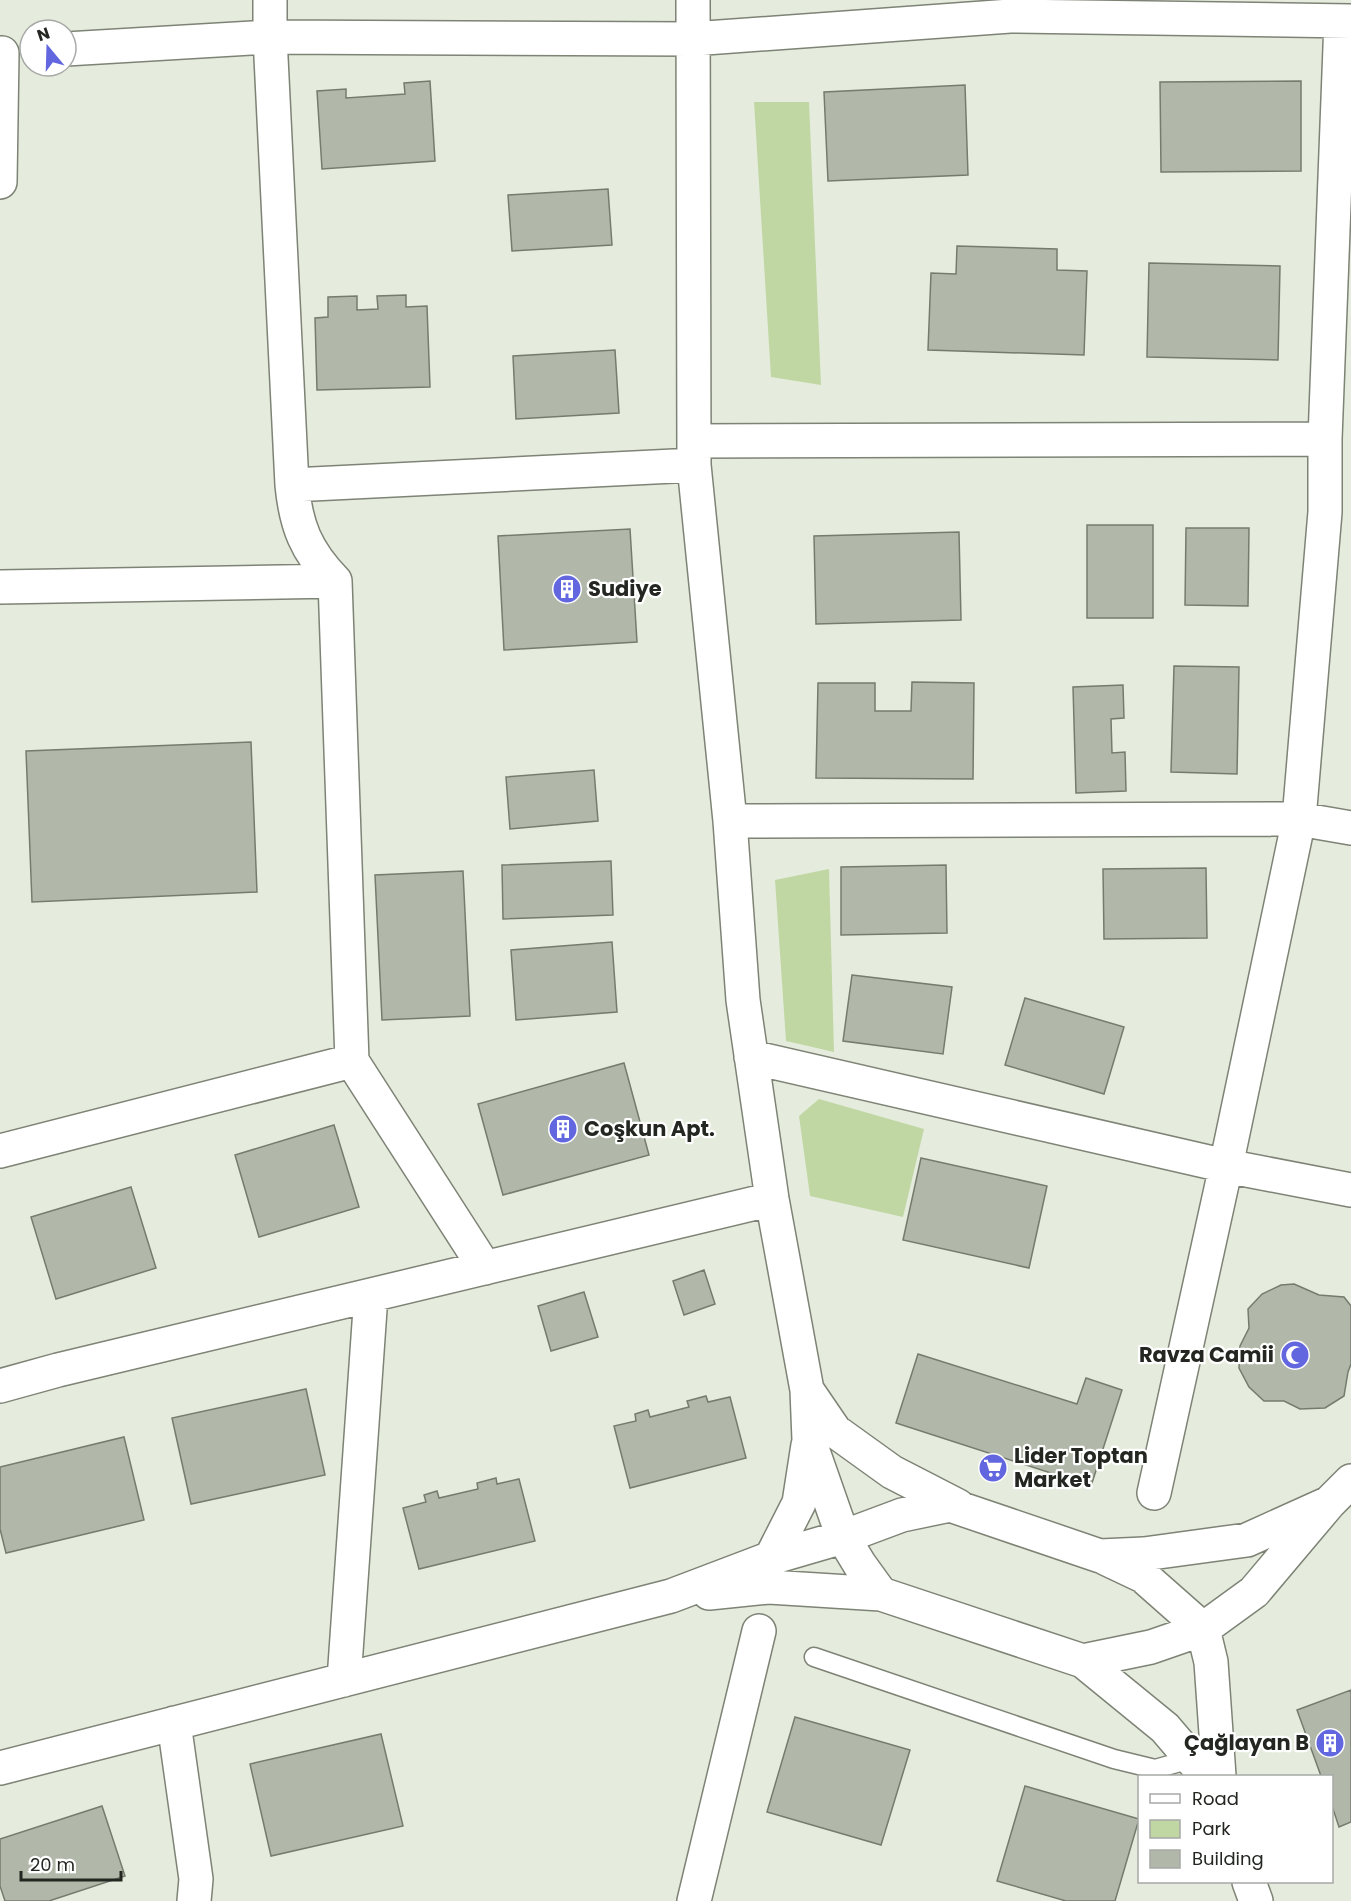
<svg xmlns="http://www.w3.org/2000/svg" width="1351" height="1901" viewBox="0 0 1351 1901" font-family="Poppins,sans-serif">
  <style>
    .green { fill: #c0d7a4 }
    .building { fill: #b1b8a9; stroke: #757c6e; stroke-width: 1.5 }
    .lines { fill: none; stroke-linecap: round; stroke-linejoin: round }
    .lane-casing { stroke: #7d8375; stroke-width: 21 }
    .street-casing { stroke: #7d8375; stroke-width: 36 }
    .lane { stroke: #fff; stroke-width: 18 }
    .street { stroke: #fff; stroke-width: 33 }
    .labels { text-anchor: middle; stroke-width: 4.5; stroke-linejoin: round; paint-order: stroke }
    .poi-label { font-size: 21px; font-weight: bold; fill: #242721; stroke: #fff; text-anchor: start }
  </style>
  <rect width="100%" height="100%" fill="#e5ecdd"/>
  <path class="green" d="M754,102H809L821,385L771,377Z
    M829,869L834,1052L786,1041L775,880Z
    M819,1099L924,1129L903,1217L810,1196L799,1116Z"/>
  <path class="building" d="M430,81L435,161L322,169L317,91L346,89V98L405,94L404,83Z
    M1301,81V171L1161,172L1160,82Z
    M965,85L968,175L828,181L824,92Z
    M608,189L612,245L512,251L508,195Z
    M957,246L1057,249V270L1087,271L1084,355L928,350L931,273L956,274Z
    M1149,263L1280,266L1278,360L1147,357Z
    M406,295V307L427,306L430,387L317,390L315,318L328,317V297L357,296V310L378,309L377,296Z
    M615,350L619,413L516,419L513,356Z
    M1087,525H1153V618H1087Z
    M1186,528H1249L1248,606L1185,605Z
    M630,529L637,642L504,650L498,536Z
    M959,532L961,620L816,624L814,536Z
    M1174,666L1239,667L1237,774L1171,772Z
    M912,682L974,683L973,779L816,778L818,683H875V711H911Z
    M1123,685L1124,718L1111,719L1112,753L1125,752L1126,791L1076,793L1073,687Z
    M251,742L257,892L32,902L26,751Z
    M594,770L598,821L510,829L506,777Z
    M611,861L613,915L503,919L502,865Z
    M946,865L947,933L841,935V867Z
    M1206,868L1207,938L1104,939L1103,869Z
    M463,871L470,1016L382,1020L375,875Z
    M612,942L617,1012L516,1020L511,950Z
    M852,975L952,987L943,1054L843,1041Z
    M1025,998L1124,1027L1104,1094L1005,1065Z
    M624,1063L649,1155L503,1195L478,1104Z
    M334,1125L359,1207L259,1237L235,1155Z
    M921,1158L1047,1186L1029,1268L903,1240Z
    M131,1187L156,1268L56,1299L31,1217Z
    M704,1270L715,1304L684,1315L673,1281Z
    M1294,1284L1319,1295L1344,1297L1351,1306V1364L1348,1372L1344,1396L1325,1408L1300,1409L1284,1401H1264L1249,1387L1239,1368L1240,1346L1249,1328L1248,1309L1262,1294L1281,1285Z
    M584,1292L598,1337L551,1351L538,1306Z
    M918,1354L1077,1404L1086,1378L1122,1390L1091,1486L896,1423Z
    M306,1389L325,1475L191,1504L172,1418Z
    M706,1396L708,1402L730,1397L746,1458L630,1488L614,1426L636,1421L635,1414L648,1410L650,1417L689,1407L687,1401Z
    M124,1437L144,1520L6,1553L0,1529V1467Z
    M496,1478L497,1484L519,1479L535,1541L419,1569L403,1508L426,1502L424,1495L437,1491L439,1498L478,1489L477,1483Z
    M1351,1690V1822L1339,1827L1332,1806V1776H1321L1297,1710Z
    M795,1717L910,1750L881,1845L767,1812Z
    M381,1734L403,1826L271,1856L250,1764Z
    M1025,1786L1139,1819L1115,1901H1066L997,1881Z
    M102,1806L125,1876L49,1901H5L0,1886V1839Z"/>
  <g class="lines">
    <g class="lane-casing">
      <path id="lane" d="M814,1657L1114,1759L1155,1769L1191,1759"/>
    </g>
    <g class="street-casing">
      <path id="street" d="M270,0V37L292,485C296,526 306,551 335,581L352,1061L485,1268
        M66,49L270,37L692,39L1010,16L1351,21
        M0,182L2,53
        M694,441L1325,439
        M292,485L694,465
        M0,587L335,581
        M730,821L1299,819L1351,828
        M751,1057L1226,1166L1351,1190
        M0,1151L352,1061
        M0,1386L58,1370L772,1199
        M807,1390L835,1431L892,1472L958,1506
        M1154,1493L1226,1166L1299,819L1325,512V439L1341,21
        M771,1558L799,1503L808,1445
        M1105,1558L1143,1576L1203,1629L1211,1662L1219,1776
        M709,1593L769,1587L881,1594L1083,1661L1165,1728L1206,1776
        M881,1594L860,1565L843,1537L902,1515L950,1505L1100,1556L1144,1554L1247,1540L1329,1503
        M1083,1661L1151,1647L1203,1629L1254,1592L1329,1503L1351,1481
        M344,1680L371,1295
        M174,1723L196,1879L194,1901
        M0,1768L671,1596L771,1558L843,1537L809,1440L807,1390L772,1199L743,1000L730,821L694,465L693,0
        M1249,1882L1256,1901
        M694,1901L759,1631"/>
    </g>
    <use href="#lane" class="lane"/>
    <use href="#street" class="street"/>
  </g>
  <defs>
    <g id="building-disc" transform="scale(1.5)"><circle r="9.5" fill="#6266df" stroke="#fff"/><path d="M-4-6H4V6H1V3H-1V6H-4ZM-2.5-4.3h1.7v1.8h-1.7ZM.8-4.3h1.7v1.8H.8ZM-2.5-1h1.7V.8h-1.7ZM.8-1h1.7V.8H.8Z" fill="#fff"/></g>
    <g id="mosque-disc" transform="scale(1.5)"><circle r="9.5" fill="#6266df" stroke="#fff"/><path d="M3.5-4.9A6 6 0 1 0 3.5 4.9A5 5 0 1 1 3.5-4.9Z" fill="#fff"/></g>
    <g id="supermarket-disc" transform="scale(1.5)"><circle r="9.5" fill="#6266df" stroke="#fff"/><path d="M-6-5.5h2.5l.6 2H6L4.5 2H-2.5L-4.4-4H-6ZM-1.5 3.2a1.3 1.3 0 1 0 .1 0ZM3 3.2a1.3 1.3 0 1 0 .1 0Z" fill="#fff"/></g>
  </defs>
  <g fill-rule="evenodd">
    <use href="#building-disc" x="567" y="589"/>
    <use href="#building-disc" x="563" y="1129"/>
    <use href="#mosque-disc" x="1295" y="1355"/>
    <use href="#supermarket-disc" x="993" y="1468"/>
    <use href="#building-disc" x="1330" y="1743"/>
  </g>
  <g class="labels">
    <g class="poi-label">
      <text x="588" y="596">Sudiye</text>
      <text x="584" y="1136">Coşkun Apt.</text>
      <text x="1274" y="1362" text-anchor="end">Ravza Camii</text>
      <text x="1014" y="1463">Lider Toptan<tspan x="1014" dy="24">Market</tspan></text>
      <text x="1309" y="1750" text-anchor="end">Çağlayan B</text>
    </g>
  </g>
  <rect x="1138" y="1775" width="195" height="108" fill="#ffffff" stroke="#a7a9a6" stroke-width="1.5"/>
  <rect x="1150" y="1794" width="30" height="9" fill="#ffffff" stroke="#a7a9a6" stroke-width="1.5"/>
  <text x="1192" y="1805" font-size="18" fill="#242721">Road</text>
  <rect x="1150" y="1820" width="30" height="18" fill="#c0d7a4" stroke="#a7a9a6" stroke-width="1.5"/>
  <text x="1192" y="1835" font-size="18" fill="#242721">Park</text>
  <rect x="1150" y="1850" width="30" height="18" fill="#b1b8a9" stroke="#a7a9a6" stroke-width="1.5"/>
  <text x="1192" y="1865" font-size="18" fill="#242721">Building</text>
  <g transform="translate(48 48) rotate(341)"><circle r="28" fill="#ffffff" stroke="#a7a9a6" stroke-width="1.5"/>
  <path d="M0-4.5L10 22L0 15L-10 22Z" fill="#6266df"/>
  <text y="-9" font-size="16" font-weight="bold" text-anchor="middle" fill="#242721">N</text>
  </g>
  <path d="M21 1871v9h100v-9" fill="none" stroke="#242721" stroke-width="3"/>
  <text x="30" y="1871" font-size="18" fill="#242721" stroke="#ffffff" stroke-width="4.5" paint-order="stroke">20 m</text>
</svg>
